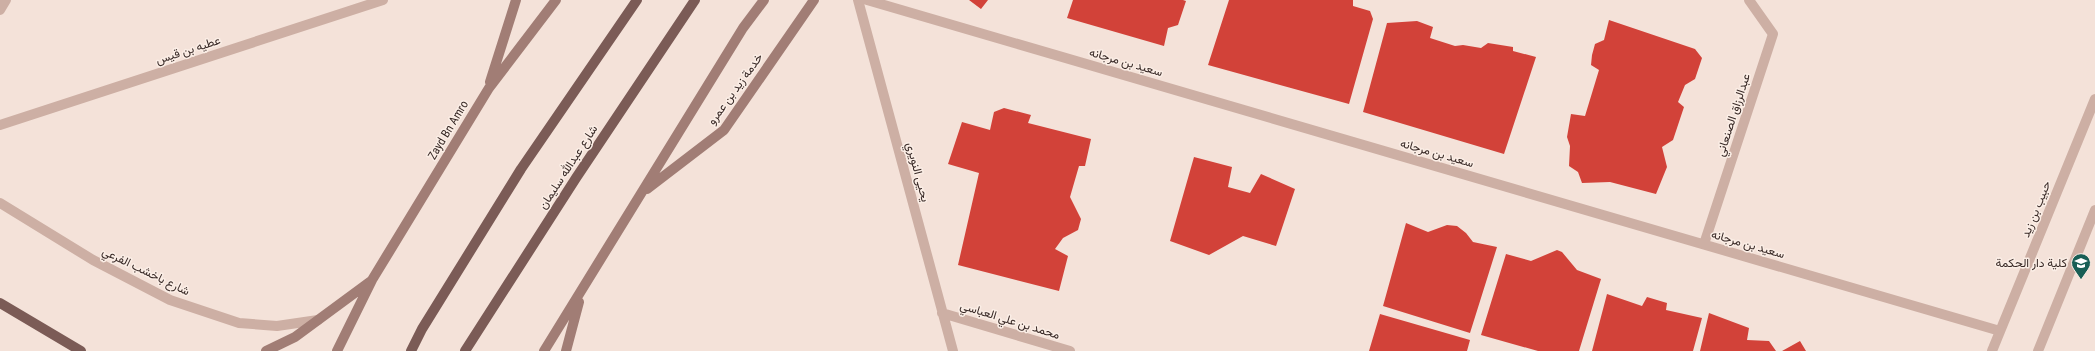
<svg xmlns="http://www.w3.org/2000/svg" width="2095" height="351" viewBox="0 0 2095 351" font-family="'Roboto Condensed',Vazirmatn,sans-serif">
  <style>
    .building { fill: #d24239 }
    .lines { fill: none; stroke-linecap: round; stroke-linejoin: round }
    .street { stroke: #cdafa4; stroke-width: 10 }
    .secondary { stroke: #a17d75; stroke-width: 10 }
    .primary { stroke: #7b5b56; stroke-width: 10 }
    .labels { text-anchor: middle; stroke-width: 3; stroke-linejoin: round; paint-order: stroke }
    .street-label { font-size: 12px; fill: #382926; stroke: #fbeee6 }
    .poi-label { font-size: 12px; fill: #382926; stroke: #fbeee6; text-anchor: end }
  </style>
  <rect width="100%" height="100%" fill="#f4e2d9"/>
  <path class="building" d="M969,0H988L981,9Z
    M1073,0H1183L1186,1L1178,25L1168,28L1164,46L1067,18Z
    M1229,0H1353V6L1370,11L1373,19L1349,104L1208,65Z
    M1609,20L1695,49L1702,58L1695,79L1685,85L1678,102L1684,107L1673,140L1662,147L1667,167L1656,194L1610,182L1582,183L1578,172L1569,166L1570,146L1567,137L1571,114L1585,116L1599,70L1591,65L1592,55L1595,44L1604,40Z
    M1417,21L1433,27L1430,38L1455,46L1463,45L1481,48L1488,43L1513,47V51L1536,57L1504,154L1363,112L1387,23Z
    M1004,108L1031,115L1028,123L1091,139L1085,166H1079L1070,197L1081,219L1078,230L1063,238L1055,249L1068,256L1059,291L958,265L979,173L948,164L962,122L990,130L994,112Z
    M1194,157L1232,167L1228,187L1250,193L1261,174L1295,189L1276,246L1243,236L1209,255L1170,241Z
    M1406,223L1428,232L1447,225L1457,226L1466,233L1473,242L1497,247L1470,333L1383,306Z
    M1557,250L1562,252L1577,270L1601,279L1579,351H1538L1481,335L1506,254L1531,261Z
    M1607,294L1642,306L1647,297L1667,303L1666,310L1702,318L1693,351H1592Z
    M1709,313L1749,328L1747,340L1769,341L1776,351H1700Z
    M1380,314L1470,340L1467,351H1369Z
    M1800,341L1806,351H1782Z"/>
  <g class="lines">
    <path class="street" d="M858,0L953,351
      M867,0L2000,331
      M0,10L6,0
      M0,125L383,0
      M0,203L93,260L170,300L239,323L277,326L318,320
      M1704,244L1773,34L1749,0
      M942,313L1070,351
      M1992,351L2095,99
      M2038,351L2095,210"/>
    <path class="secondary" d="M490,82L516,0
      M647,189L724,130L814,0
      M266,351L295,337L371,281
      M337,351L372,280L489,88L556,0
      M544,351L743,28L764,0
      M566,351L579,302"/>
    <path class="primary" d="M0,303L81,351
      M411,351L422,329L521,169L637,0
      M465,351L576,178L695,0"/>
  </g>
  <defs>
    <g id="university-pin" transform="scale(1)"><path d="M0 17L-7.5 6A9.5 9.5 0 1 1 7.5 6Z" fill="#185e55" stroke="#fbeee6"/><path d="M0-5L7-2L0 1L-7-2ZM-4 1L0 2.5L4 1V4Q0 6-4 4Z" fill="#fff"/></g>
  </defs>
  <g fill-rule="evenodd">
    <use href="#university-pin" x="2081" y="263"/>
  </g>
  <g class="labels">
    <g class="street-label">
      <text transform="translate(188 50) rotate(-18)" y="4">عطيه بن قيس</text>
      <text transform="translate(1126 62) rotate(16)" y="4">سعيد بن مرجانه</text>
      <text transform="translate(735 89) rotate(-54)" y="4">خدمة زيد بن عمرو</text>
      <text transform="translate(1733 115) rotate(-72)" y="4">عبدالرزاق الصنعاني</text>
      <text transform="translate(448 130) rotate(-59)" y="4">Zayd Bn Amro</text>
      <text transform="translate(1437 153) rotate(16)" y="4">سعيد بن مرجانه</text>
      <text transform="translate(568 167) rotate(-57)" y="4">شارع عبدالله سليمان</text>
      <text transform="translate(918 172) rotate(75)" y="4">يحيى النويري</text>
      <text transform="translate(2036 209) rotate(-68)" y="4">حبيب بن زيد</text>
      <text transform="translate(1748 244) rotate(16)" y="4">سعيد بن مرجانه</text>
      <text transform="translate(146 271) rotate(26)" y="4">شارع باخشب الفرعي</text>
      <text transform="translate(1010 320) rotate(17)" y="4">محمد بن علي العباسي</text>
    </g>
    <g class="poi-label">
      <text x="2067" y="267">كلية دار الحكمة</text>
    </g>
  </g>
</svg>
